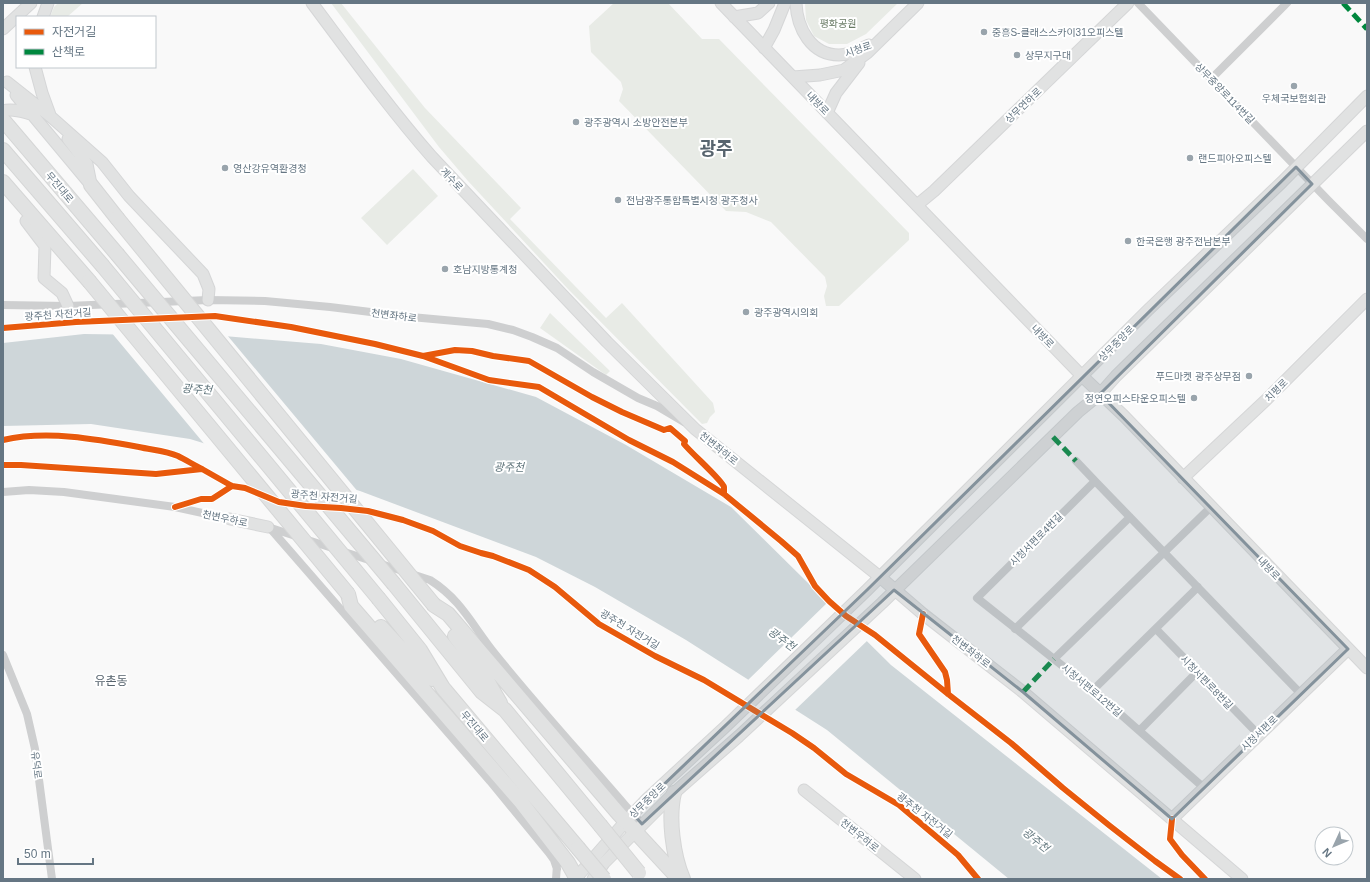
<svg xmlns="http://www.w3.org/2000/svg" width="1370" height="882" viewBox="0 0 1370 882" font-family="Helvetica,'Noto Sans KR',sans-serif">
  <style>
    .green { fill: #e8ebe6 }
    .water { fill: #ced6d9 }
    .pier { fill: #f9f9f9 }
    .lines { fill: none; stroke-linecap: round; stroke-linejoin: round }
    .secondary-casing { stroke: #d5d6d7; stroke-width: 13 }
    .highway-casing { stroke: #d5d6d6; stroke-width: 16 }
    .street { stroke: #cecfd0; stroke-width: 8 }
    .secondary { stroke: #e1e2e2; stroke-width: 11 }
    .highway { stroke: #e1e2e2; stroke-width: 14 }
    .highway-bridge-casing { stroke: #d5d6d6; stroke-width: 16; stroke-linecap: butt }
    .highway-bridge { stroke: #e1e2e2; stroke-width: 14 }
    .quiet { stroke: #00873e; stroke-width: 5; stroke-dasharray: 10 5; stroke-linecap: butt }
    .cycleway-casing { stroke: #fff; stroke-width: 8 }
    .cycleway { stroke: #e8590c; stroke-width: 6 }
    .marked { fill: #84929c; fill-opacity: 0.2; stroke: #84929c; stroke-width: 3; stroke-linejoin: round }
    .poi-dot { fill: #99a4ac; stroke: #fff; stroke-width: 1.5 }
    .labels { text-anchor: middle; stroke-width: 4; stroke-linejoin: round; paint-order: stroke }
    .park-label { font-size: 10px; fill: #687a64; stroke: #fff }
    .poi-label { font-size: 10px; fill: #657683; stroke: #fff; text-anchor: start }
    .street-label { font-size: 10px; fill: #657683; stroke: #fff }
    .water-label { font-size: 11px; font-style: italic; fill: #60757c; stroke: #fff }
    .quarter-label { font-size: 12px; fill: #57646e; stroke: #fff }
    .town-label { font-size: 18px; font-weight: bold; fill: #57646e; stroke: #fff }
  </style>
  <rect width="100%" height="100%" fill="#f9f9f9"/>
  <path class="green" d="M58,3H83L67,17H50L54,7Z
    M331,3H341L425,108L521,208L510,219L606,318L622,303L713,403L715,412L710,417L707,423L702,424L568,289L468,181L439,147Z
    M614,3H668L702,39H719L909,233V240L839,306H826L824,296L827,286L825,277L771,222L746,212L726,211L619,101L623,89L621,82L591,52L589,26Z
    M805,3H898L866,34L847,44H829L814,36L806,20Z
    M413,169L438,196L387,245L361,218Z
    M550,313L610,371L606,375L540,328Z"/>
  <path class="water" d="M84,334L224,336L321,344L401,359L536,397L626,445L731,507L891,665L1162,879H1009L827,730L686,640L595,587L536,557L360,491L190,439L91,424L3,426V343Z"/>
  <path class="pier" d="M111,332L227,335L359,493L206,446Z
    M829,601L868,640L794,711L747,681Z"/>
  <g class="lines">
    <g class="secondary-casing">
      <path id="secondary" d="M312,3C351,55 389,108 432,157L607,342L695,429L880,577L923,614L1023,692L1242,879
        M721,3L1082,376L1124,416L1367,668
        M796,3C797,28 811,55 839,55C850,55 860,49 869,45
        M43,17L48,3
        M734,17L758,13L769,3
        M3,29L31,3
        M764,48L774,30L785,3
        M35,67L42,93L50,115
        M793,77L820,75L844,70L867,53L918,3
        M7,82L50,116L102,162L129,196L203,274L209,289L208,300
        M16,95L91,185
        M3,111C12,108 23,112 31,114
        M827,113L836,93L859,63
        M68,139L87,164L91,184
        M917,205L934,191L1128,3
        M26,221L45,246L44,278L62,293L68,306
        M1183,478L1266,400L1367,299
        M230,519L268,527
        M804,790L915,879
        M1172,819L1348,649
        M576,878L626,821L647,799L725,727L867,590L1148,310L1282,182L1367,96
        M593,879L604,863L674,793L739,736L882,603L1078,412L1100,394L1116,376L1367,131"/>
    </g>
    <g class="highway-casing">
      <path id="highway" d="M3,120L117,254
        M3,150L102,265
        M3,182L89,281
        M91,185L117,218
        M394,584L482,692L505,710L600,825
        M348,594L351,606L521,802L568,863L577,879
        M379,599L420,650L443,688L578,848
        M434,605L448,614L618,813L679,879
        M381,627L405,653L432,679
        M455,636L481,670L500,703
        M674,793C668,818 673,856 683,879"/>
    </g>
    <path class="street" d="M1138,3L1328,200L1367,239
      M1211,79L1287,3
      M3,305L68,306L208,300L265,301L330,307L411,317L488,324L513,330L532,337L557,348L593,372L638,398L657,406L684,422
      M1076,461L1095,481
      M3,492L29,490L64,492L175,507L230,519
      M268,527L430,580C462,600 473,627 496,655C537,706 582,755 625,805L642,824
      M269,527L490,781L549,853L554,860L557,869
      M1015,629L1130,517
      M1156,629L1258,734
      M3,655L27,714L35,749L52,879
      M1054,659L1211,507
      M1093,690L1198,587
      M1140,730L1197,672
      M1203,787L1093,690L977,598L1095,481L1301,694
      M556,879L557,865"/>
    <use href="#secondary" class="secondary"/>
    <use href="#highway" class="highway"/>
    <g class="highway-bridge-casing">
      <path id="highway-bridge" d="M117,218L434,605
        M117,254L394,584
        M102,265L379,599
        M89,281L348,594
        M600,825L639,873
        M578,848L604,879"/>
    </g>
    <use href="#highway-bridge" class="highway-bridge"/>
    <path class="quiet" d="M1343,3L1367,29
      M1053,437L1076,461
      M1023,692L1054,659"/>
    <g class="cycleway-casing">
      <path id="cycleway" d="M3,328L76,322L215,316L291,327L375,344L423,356L489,380L539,387L629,440L673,462L724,494L781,541L798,556L815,586L829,601L846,616L875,635L948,694L1011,743L1063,788L1110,826L1155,861L1180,879
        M423,356L455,350L472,351L493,356L529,361L592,397L622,412L664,430L670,428L685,441L684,444C691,453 722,480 724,487C724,490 724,492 724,494
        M3,440C47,430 96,439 139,447C152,450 166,451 178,456C186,460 194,465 202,469
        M3,465H21L156,474L202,469L232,486L245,488L279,502L306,506L341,508L368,511L403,520L433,531L460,546L481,553L493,556L529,570L555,587L599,624L655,656L704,680L792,733L814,748L846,774L899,805L958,855L978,879
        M175,507L201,499H212L232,486
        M923,614L919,634L945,672L947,680L948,694
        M1172,819L1170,839L1182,855L1205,879"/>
    </g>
    <use href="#cycleway" class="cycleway"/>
  </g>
  <path class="marked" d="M1296,167L1312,184L1100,394L1348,649L1172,819L1023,692L894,590L642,824L633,814L867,590Z"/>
  <g class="poi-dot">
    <circle cx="984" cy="32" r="4"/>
    <circle cx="1017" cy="55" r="4"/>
    <circle cx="1294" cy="86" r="4"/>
    <circle cx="576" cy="122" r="4"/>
    <circle cx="1190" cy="158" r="4"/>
    <circle cx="225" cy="168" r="4"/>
    <circle cx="618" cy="200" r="4"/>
    <circle cx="1128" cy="241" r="4"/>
    <circle cx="445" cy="269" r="4"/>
    <circle cx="746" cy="312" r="4"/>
    <circle cx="1249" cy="376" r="4"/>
    <circle cx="1194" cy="398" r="4"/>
  </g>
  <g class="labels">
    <g class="park-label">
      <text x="838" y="27">평화공원</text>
    </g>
    <g class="poi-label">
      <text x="992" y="36">중흥S-클래스스카이31오피스텔</text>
      <text x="1025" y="59">상무지구대</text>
      <text x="1294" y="102" text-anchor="middle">우체국보험회관</text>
      <text x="584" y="126">광주광역시 소방안전본부</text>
      <text x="1198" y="162">랜드피아오피스텔</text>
      <text x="233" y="172">영산강유역환경청</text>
      <text x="626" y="204">전남광주통합특별시청 광주청사</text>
      <text x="1136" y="245">한국은행 광주전남본부</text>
      <text x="453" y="273">호남지방통계청</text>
      <text x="754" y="316">광주광역시의회</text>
      <text x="1241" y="380" text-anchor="end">푸드마켓 광주상무점</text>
      <text x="1186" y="402" text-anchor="end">정연오피스타운오피스텔</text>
    </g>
    <g class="street-label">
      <text transform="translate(858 49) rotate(-19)" y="4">시청로</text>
      <text transform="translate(1225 93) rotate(46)" y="4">상무중앙로114번길</text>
      <text transform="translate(818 103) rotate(46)" y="4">내방로</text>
      <text transform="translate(1023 105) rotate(-44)" y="4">상무연하로</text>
      <text transform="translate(452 179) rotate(47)" y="4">계수로</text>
      <text transform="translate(60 187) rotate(50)" y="4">무진대로</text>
      <text transform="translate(58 314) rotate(-4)" y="4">광주천 자전거길</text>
      <text transform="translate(394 315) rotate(7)" y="4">천변좌하로</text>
      <text transform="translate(1043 336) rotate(46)" y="4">내방로</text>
      <text transform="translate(1116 343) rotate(-45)" y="4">상무중앙로</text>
      <text transform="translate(1276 390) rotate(-45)" y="4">치평로</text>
      <text transform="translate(719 448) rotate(39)" y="4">천변좌하로</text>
      <text transform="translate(324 496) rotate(5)" y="4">광주천 자전거길</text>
      <text transform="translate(225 518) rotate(12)" y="4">천변우하로</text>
      <text transform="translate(1036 539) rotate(-45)" y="4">시청서편로4번길</text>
      <text transform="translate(1269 568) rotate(46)" y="4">내방로</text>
      <text transform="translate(630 629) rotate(31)" y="4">광주천 자전거길</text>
      <text transform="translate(971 651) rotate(38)" y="4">천변좌하로</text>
      <text transform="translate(1207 682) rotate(46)" y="4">시청서편로8번길</text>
      <text transform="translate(1092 690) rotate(40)" y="4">시청서편로12번길</text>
      <text transform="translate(475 726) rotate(50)" y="4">무진대로</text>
      <text transform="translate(1259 733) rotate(-44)" y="4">시청서편로</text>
      <text transform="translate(37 765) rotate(83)" y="4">유덕로</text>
      <text transform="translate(647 800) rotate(-44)" y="4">상무중앙로</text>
      <text transform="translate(925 815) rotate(38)" y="4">광주천 자전거길</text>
      <text transform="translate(860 835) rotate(39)" y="4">천변우하로</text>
    </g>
    <g class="water-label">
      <text transform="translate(197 389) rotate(4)" y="4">광주천</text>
      <text x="509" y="471">광주천</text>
      <text transform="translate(782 639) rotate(36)" y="4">광주천</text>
      <text transform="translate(1036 840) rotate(39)" y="4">광주천</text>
    </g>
    <g class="quarter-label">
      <text x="111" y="685">유촌동</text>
    </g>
    <g class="town-label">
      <text x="716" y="155">광주</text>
    </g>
  </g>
  <rect width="1370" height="882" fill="none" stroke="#657683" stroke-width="8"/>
  <rect x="16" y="16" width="140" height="52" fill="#ffffff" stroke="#c1c8cd"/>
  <rect x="24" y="29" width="20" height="6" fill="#e8590c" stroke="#c1c8cd"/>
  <text x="52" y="36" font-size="12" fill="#657683">자전거길</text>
  <rect x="24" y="49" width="20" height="6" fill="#00873e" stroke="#c1c8cd"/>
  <text x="52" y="56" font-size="12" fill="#657683">산책로</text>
  <g transform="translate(1334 846) rotate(226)"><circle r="19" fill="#ffffff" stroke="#c1c8cd"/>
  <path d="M0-3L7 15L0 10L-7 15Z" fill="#99a4ac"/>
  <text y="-6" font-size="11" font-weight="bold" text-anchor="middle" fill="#657683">N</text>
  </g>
  <path d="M18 858v6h75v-6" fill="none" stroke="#657683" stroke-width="2"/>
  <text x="24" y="858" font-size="12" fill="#657683" stroke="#ffffff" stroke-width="3" paint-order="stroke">50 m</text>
</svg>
